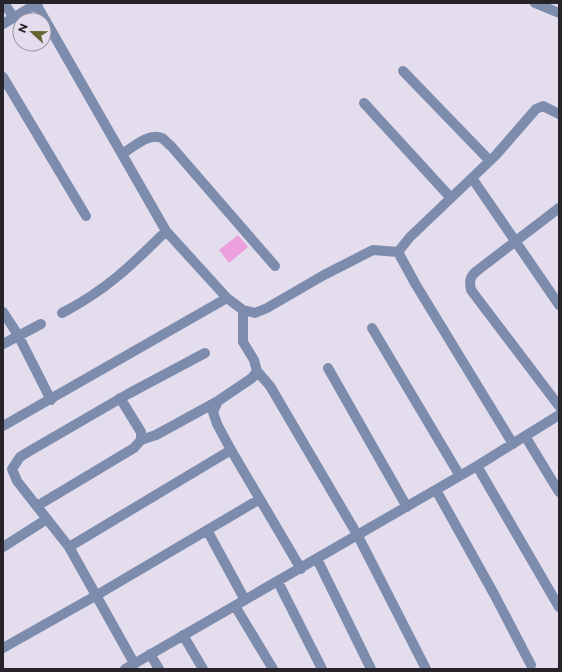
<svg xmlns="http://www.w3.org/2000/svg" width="562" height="672" viewBox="0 0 562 672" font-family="Montserrat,sans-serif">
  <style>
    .building { fill: #eca0dd }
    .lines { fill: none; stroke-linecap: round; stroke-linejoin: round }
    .street { stroke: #7d8bad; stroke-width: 10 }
  </style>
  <rect width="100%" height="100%" fill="#e3ddee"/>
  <path class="building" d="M238,235L248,247L229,263L219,250Z"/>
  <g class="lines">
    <path class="street" d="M4,3L14,18
      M535,3L559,13
      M36,4L166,231L227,298L243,310L255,313L267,308L324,275L373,250L398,252
      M3,24L38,3
      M403,71L490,161
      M3,77L86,216
      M364,103L451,198
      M122,154C132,148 149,132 162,138C165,140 168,144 171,146L275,266
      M472,178L559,305
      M559,208L478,270C470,276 469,280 471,290L559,406
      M243,310V342L254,360L257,371L252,378L218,401L213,412L217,424L231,450L301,569
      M3,312L18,335L51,400
      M62,313C105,291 132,265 166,231
      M372,328L460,476
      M3,344L41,324
      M328,368L407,507
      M257,371L270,386L358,536L426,669
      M3,426L227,298
      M525,436L559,492
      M141,440L156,435L218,401
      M513,444L416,285L398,252L410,237L496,155L536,109L543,106L559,114
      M477,466L559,607
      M436,490L494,594L531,665
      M37,506L134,448L141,440V432L120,398
      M207,530L245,600
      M3,547L47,519
      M69,547L231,450
      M317,559L371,669
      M278,582L322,669
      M235,606L273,669
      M183,635L203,669
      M3,648L97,595L260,499
      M150,654L159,669
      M134,663L69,547L17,481L12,469L20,457L28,452L128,394L205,353
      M125,669L477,466L559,415"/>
  </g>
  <rect width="562" height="672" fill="none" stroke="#26242a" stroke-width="8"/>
  <g transform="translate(32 32) rotate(292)"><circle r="19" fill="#e3ddee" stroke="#9793a0"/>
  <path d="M0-3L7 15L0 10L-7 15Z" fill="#666431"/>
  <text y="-6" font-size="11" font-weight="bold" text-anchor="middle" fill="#26242a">N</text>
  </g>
</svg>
